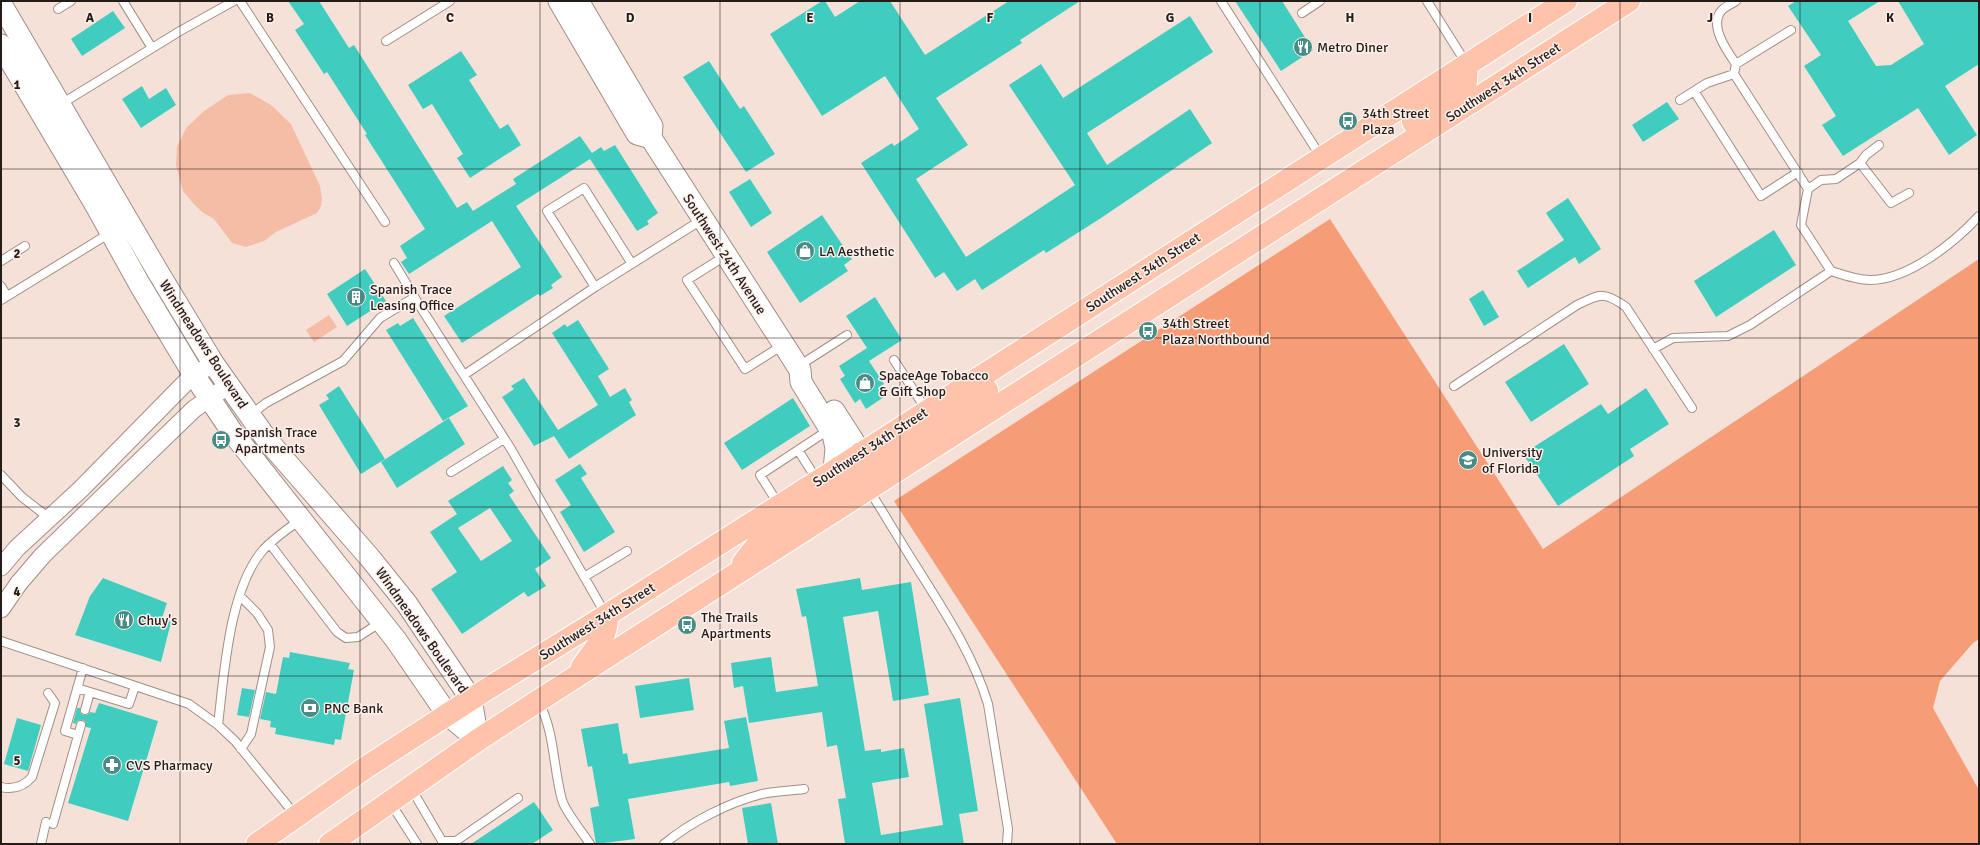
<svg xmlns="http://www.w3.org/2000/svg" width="1980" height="845" viewBox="0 0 1980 845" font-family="Signika,sans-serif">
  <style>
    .forest { fill: #f69c76 }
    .water { fill: #f5bda6 }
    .building { fill: #40cdbf; fill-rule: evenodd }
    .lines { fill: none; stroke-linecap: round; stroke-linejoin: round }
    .service-casing { stroke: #a18e86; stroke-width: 10 }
    .minor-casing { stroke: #a18e86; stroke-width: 19 }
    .tertiary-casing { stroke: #a18e86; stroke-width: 23 }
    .primary-casing { stroke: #fff; stroke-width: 24 }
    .service { stroke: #fff; stroke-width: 8 }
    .minor { stroke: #fff; stroke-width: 17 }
    .tertiary { stroke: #fff; stroke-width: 21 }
    .primary { stroke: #fec3aa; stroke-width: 22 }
    .grid { fill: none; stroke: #231c19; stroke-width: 1; stroke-opacity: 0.55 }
    .labels { text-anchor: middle; stroke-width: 3; stroke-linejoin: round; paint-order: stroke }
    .poi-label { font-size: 14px; fill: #231c19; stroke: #fdf0eb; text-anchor: start }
    .street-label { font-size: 14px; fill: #231c19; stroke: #fdf0eb }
    .grid-label { font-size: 13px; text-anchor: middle; font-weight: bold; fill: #231c19; stroke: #fdf0eb; stroke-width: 3; stroke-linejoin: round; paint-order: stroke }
  </style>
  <rect width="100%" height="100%" fill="#f6e1d9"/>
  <path class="forest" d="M1330,219L1543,549L1979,259V639L1973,643L1940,681L1933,708L1979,790V844H1117L894,501Z"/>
  <path class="water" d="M250,93L271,105L291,124L320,186L322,198L321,206L317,213L276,232L264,241L246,247L232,243L214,219L202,212L192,202L183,191L176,165L177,147L186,128L204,111L228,95Z
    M329,315L337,327L314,342L306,330Z"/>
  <path class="building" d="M288,1H319L349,48L354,45L457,208L467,202L473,211L516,184L513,179L580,136L592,153L601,147L604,151L615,145L658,213L647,221L649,224L637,231L590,159L516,206L562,277L551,285L553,288L540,296L538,294L462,343L444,316L521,267L492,221L409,274L401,262L407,258L400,246L425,229L365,135L367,134L327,72L324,74L295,30L304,24Z
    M822,1H825L835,17L860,1H890L925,55L1009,1H1080L1020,40L1022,43L936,98L968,145L916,179L966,257L1075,185L1009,85L1041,64L1063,98L1190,16L1213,52L1087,133L1107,165L1190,109L1212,143L1101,218L1046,253L1044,250L982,290L975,279L957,291L944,272L935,278L861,163L892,143L894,146L919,129L885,76L822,116L770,34Z
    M1235,1H1282L1313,50L1281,71Z
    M1796,1H1880L1848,21L1876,66L1891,65L1924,44L1898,1H1979V64L1945,86L1977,135L1949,155L1918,108L1843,156L1822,125L1836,116L1804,66L1821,55L1788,6Z
    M113,11L125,28L82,56L71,39Z
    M461,51L477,75L469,80L500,129L508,124L521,145L470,178L457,158L463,154L432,104L423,109L408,85Z
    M709,61L740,109L744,106L775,154L746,172L683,77Z
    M142,86L149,99L166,88L176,105L141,128L122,99Z
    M1667,102L1679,119L1643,142L1632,125Z
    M750,179L772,213L751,227L729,192Z
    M1568,198L1601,249L1579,264L1575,257L1528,288L1517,271L1564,240L1546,213Z
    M822,215L852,259L844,265L848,271L800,303L767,252Z
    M1774,230L1796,265L1716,317L1694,281Z
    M365,269L386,301L347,326L327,294Z
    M1483,290L1499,317L1484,326L1469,299Z
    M875,297L902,340L869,361L884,384L878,388L884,397L866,409L860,399L855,403L840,379L845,376L839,366L867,348L846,316Z
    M413,318L468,406L443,421L386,330L398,323L400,326Z
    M578,320L609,369L598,376L610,397L625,388L632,400L629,402L636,415L569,459L554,436L534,446L502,397L514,389L511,386L524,378L558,430L598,405L552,333L565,324L567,327Z
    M1564,344L1589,384L1531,422L1505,382Z
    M339,386L385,459L361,474L319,405L329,399L326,395Z
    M1646,388L1669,424L1630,449L1634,456L1558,506L1523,454L1601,404L1608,414Z
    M793,398L810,426L742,470L724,443Z
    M449,418L465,444L397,488L381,462Z
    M580,464L587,474L581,478L615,532L584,552L560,512L571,505L555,480Z
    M503,466L512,480L508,483L514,491L509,495L551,558L535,569L546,586L528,597L524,592L462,634L431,589L457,572L430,532L457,514L448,501ZM490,508L512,541L481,561L458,528Z
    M103,578L167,603L162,618L171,622L161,662L75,635L90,596Z
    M860,578L862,590L911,582L929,695L893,701L878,611L843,617L865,751L881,749V752L904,748L909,777L872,783L881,835L943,825L924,704L960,698L978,811L959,814L964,844H845L838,799L846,798L837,745L827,747L822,712L749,723L743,686L734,688L731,663L771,657L776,692L818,686L806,616L802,617L796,589Z
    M290,652L350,663L348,669L354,670L341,740L335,739L334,745L275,734L276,728L270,727L271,721L260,719L266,692L276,694L283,657L289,658Z
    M689,678L694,710L640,718L635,686Z
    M242,688L255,690L249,717L237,715Z
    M99,703L158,721L128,821L68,803L91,728L86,727L85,721L82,720L77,721L76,724L73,723L77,708H80V712L83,715H87L90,712L95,713Z
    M746,717L758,781L730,786L729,782L628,799L635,839L596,844L590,808L599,806L592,766L588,767L581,729L618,723L623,754L627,753L629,764L729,748L724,721Z
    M17,718L41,725L28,771L4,764Z
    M534,802L553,830L532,844H471Z
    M771,803L778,844H748L742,808Z"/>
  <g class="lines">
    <g class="service-casing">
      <path id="service" d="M123,1L152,48
        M240,1L385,222
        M1221,1L1321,157
        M1427,1L1466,63
        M58,9L71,1
        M1302,13L1320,1
        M386,41L450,1
        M1736,64L1791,30
        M1694,91L1761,196L1798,172
        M1680,100L1707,83L1734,74L1736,64C1727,51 1708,25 1722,10C1726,6 1732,4 1736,1
        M61,104L180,31L234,1
        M1860,163L1891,203L1909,193
        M1808,189L1821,180L1836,179L1860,163L1866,155L1879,145
        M725,256L687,280L745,369L783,345
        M1,261L25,246
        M394,263L418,303
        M1831,271C1843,275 1857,280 1870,280C1908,280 1954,243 1979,216
        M1,286L7,296
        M595,287L547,211L584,188L632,264
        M1,300L110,233
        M1653,349L1673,338L1728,336L1750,325L1831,271L1801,225L1808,189L1734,74
        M894,360L927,411
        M797,367L847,335
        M464,375L595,287L703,219
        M1454,386L1577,305C1600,294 1604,291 1626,307L1692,408
        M250,415L266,403L343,361L380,318L410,300L418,303L511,449L606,615
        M798,450L817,480
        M451,472L504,439
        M1,475L22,497L49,518
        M869,490C885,515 900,541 916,566C943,609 973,654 988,704L1008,829L1007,844
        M779,505L760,475L830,429
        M270,544L337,632L346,638L358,637L381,622
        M584,577L627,551
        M240,596L257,613L268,630L270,647L251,734L241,749
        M1,641L189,704L218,725L235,741L296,816
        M77,688L129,704L135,686
        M539,702C555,734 553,767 562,800C565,811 583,833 590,844
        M85,710L90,692
        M218,725C224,675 229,589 263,550C274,538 288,529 301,519
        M78,735L65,731L83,668
        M1,787C13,790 24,786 32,777L55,703L48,693
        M411,788L442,841H456L518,798
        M390,802L417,844
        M53,824L81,725
        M41,844L46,822
        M664,844C691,822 727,803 762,794C775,791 790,791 804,789"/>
    </g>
    <g class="minor-casing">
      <path id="minor" d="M1,567L17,548L81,489L188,380L213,363
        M1,609L19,583L43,555L194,409L229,385"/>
    </g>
    <g class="tertiary-casing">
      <path id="tertiary" d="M559,1L637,134L651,138L800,370L801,382L833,434L836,448L834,471
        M578,1L652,126L651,138
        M1,4L158,272L213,363L268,441L370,558L407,604L471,699L478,740
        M1,45L95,204L140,285L194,375L232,432L396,640L447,714L478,740
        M834,411L861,453"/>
    </g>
    <g class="primary-casing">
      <path id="primary" d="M1413,122L1463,87L1466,81L1467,64
        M871,486L881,464L896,451L987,390
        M743,563L762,539L849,480L858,465L861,453
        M582,667C594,649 608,638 607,615
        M257,844L368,766L487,689L607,615L834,471L1566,1
        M330,844L478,740L538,701L1629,1"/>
    </g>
    <use href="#service" class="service"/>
    <use href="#minor" class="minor"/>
    <use href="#tertiary" class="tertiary"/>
    <use href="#primary" class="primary"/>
  </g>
  <path class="grid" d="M180,1V844M360,1V844M540,1V844M720,1V844M900,1V844M1080,1V844M1260,1V844M1440,1V844M1620,1V844M1800,1V844M1,169H1979M1,338H1979M1,507H1979M1,676H1979"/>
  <defs>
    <g id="restaurant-disc" transform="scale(1)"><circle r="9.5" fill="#478d85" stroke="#fdf0eb"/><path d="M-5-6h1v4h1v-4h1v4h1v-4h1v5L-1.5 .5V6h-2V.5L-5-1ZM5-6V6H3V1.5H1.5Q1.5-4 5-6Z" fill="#fff"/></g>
    <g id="bus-disc" transform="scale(1)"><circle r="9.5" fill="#478d85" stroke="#fdf0eb"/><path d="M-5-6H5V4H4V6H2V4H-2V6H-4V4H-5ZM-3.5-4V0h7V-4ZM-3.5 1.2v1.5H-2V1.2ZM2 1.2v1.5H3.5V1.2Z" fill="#fff"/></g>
    <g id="shop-disc" transform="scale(1)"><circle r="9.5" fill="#478d85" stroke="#fdf0eb"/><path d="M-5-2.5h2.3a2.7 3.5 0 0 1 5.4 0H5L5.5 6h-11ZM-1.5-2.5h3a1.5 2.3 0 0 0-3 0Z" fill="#fff"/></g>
    <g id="building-disc" transform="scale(1)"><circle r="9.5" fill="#478d85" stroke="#fdf0eb"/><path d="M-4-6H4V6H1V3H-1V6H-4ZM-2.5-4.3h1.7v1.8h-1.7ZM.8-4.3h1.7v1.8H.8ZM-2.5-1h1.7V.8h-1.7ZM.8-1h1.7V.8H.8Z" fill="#fff"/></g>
    <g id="university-disc" transform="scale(1)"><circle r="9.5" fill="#478d85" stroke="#fdf0eb"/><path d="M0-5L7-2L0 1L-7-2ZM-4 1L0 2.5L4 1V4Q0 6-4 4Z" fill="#fff"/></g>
    <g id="bank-disc" transform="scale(1)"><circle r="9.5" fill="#478d85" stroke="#fdf0eb"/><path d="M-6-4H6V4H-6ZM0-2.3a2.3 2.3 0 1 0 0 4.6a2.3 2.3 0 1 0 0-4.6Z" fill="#fff"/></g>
    <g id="pharmacy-disc" transform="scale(1)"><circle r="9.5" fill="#478d85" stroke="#fdf0eb"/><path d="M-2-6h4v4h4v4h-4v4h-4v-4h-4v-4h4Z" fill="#fff"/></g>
  </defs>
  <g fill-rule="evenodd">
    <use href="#restaurant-disc" x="1303" y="47"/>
    <use href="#bus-disc" x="1348" y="121"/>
    <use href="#shop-disc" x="805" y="251"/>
    <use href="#building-disc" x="356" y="297"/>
    <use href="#bus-disc" x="1148" y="331"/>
    <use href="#shop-disc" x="865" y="383"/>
    <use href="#bus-disc" x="221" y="440"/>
    <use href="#university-disc" x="1468" y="460"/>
    <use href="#restaurant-disc" x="124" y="620"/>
    <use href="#bus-disc" x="687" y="625"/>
    <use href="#bank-disc" x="310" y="708"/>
    <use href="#pharmacy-disc" x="112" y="765"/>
  </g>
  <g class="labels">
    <g class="poi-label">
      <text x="1317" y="52">Metro Diner</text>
      <text x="1362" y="118">34th Street<tspan x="1362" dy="16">Plaza</tspan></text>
      <text x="819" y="256">LA Aesthetic</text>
      <text x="370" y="294">Spanish Trace<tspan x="370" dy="16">Leasing Office</tspan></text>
      <text x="1162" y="328">34th Street<tspan x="1162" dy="16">Plaza Northbound</tspan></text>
      <text x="879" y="380">SpaceAge Tobacco<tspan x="879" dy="16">&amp; Gift Shop</tspan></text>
      <text x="235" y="437">Spanish Trace<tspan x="235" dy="16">Apartments</tspan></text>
      <text x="1482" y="457">University<tspan x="1482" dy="16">of Florida</tspan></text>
      <text x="701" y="622">The Trails<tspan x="701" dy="16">Apartments</tspan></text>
      <text x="138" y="625">Chuy's</text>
      <text x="324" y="713">PNC Bank</text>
      <text x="126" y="770">CVS Pharmacy</text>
    </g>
    <g class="street-label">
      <text transform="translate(1503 82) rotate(-33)" y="5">Southwest 34th Street</text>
      <text transform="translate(725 254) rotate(57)" y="5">Southwest 24th Avenue</text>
      <text transform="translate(1143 272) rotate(-33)" y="5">Southwest 34th Street</text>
      <text transform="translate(204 344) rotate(57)" y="5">Windmeadows Boulevard</text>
      <text transform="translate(870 447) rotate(-33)" y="5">Southwest 34th Street</text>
      <text transform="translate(597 621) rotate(-32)" y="5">Southwest 34th Street</text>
      <text transform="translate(422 630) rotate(55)" y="5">Windmeadows Boulevard</text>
    </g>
  </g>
  <g class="grid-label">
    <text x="90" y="22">A</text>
    <text x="270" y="22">B</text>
    <text x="450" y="22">C</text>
    <text x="630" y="22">D</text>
    <text x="810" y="22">E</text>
    <text x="990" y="22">F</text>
    <text x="1170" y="22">G</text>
    <text x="1350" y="22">H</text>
    <text x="1530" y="22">I</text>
    <text x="1710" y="22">J</text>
    <text x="1890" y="22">K</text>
    <text x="17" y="89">1</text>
    <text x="17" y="258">2</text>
    <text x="17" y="427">3</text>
    <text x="17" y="596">4</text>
    <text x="17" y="765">5</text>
  </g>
  <rect width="1980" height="845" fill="none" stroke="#231c19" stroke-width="4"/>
</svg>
